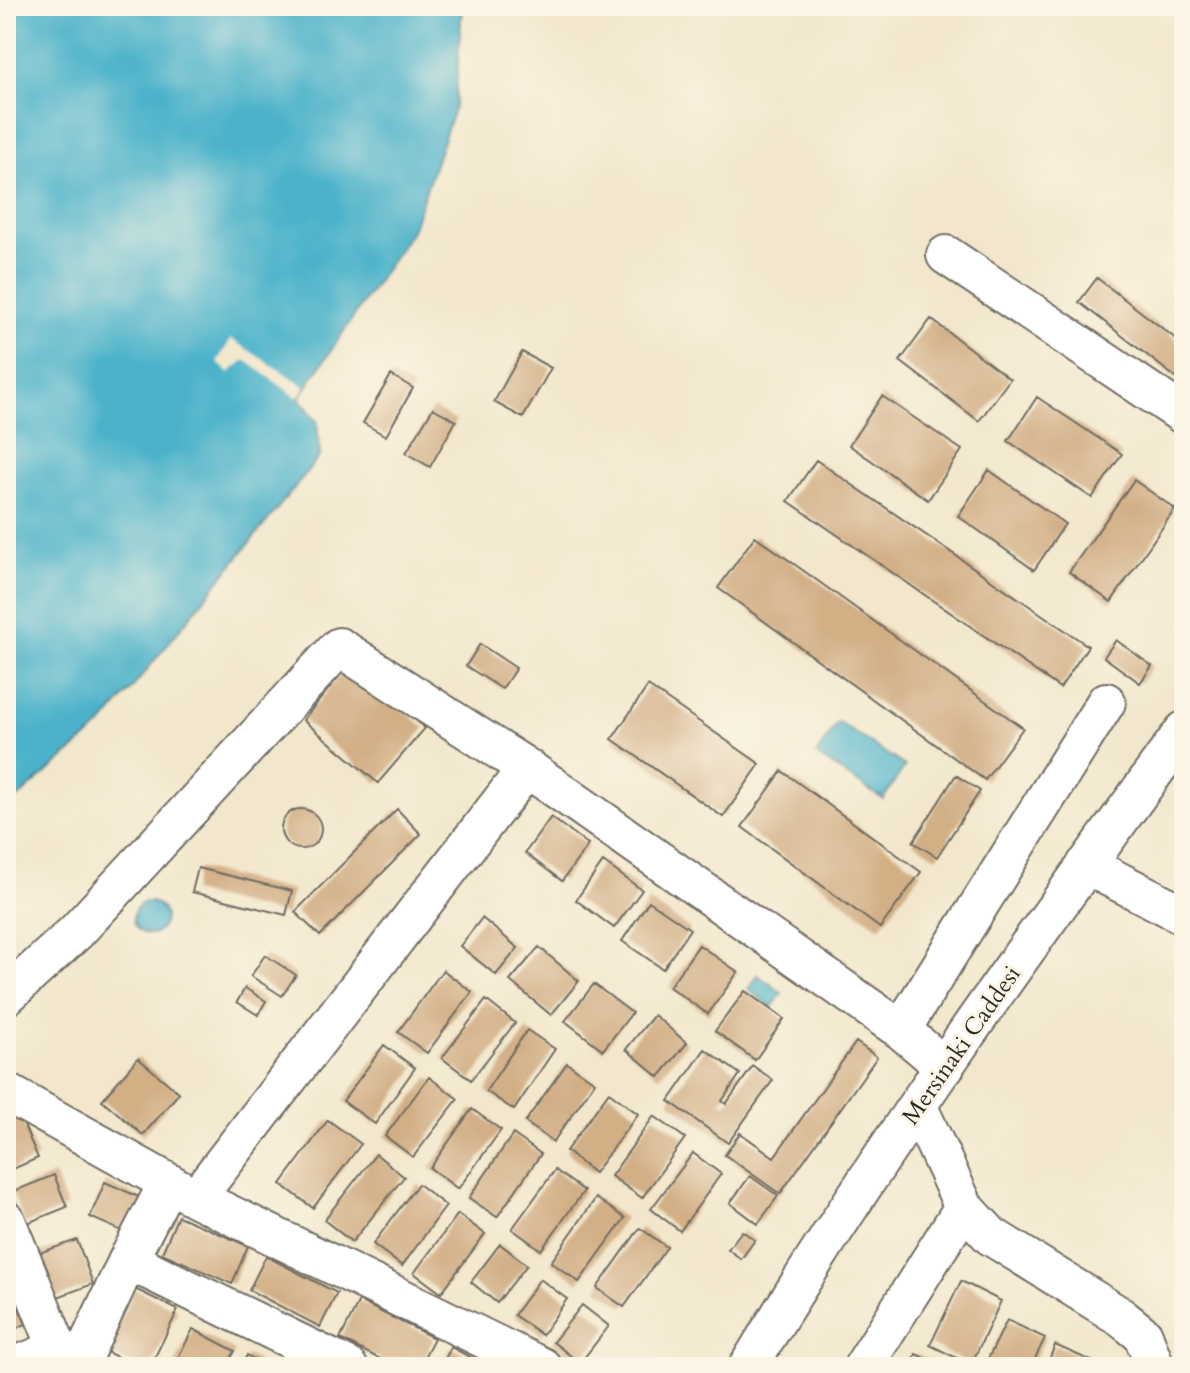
<svg xmlns="http://www.w3.org/2000/svg" width="1190" height="1373" viewBox="0 0 1190 1373" font-family="Cardo,serif">
  <style>
    .water { fill: #4bb2ca; stroke: #3b6e7a; stroke-width: 2 }
    .pier { fill: #f2e7cc }
    .building { fill: #d2af85 }
    .lines { fill: none; stroke-linecap: round; stroke-linejoin: round }
    .minor-casing { stroke: #716d63; stroke-width: 42 }
    .minor { stroke: #fff; stroke-width: 38 }
    .labels { text-anchor: middle; stroke-width: 6; stroke-linejoin: round; paint-order: stroke }
    .street-label { font-size: 24px; fill: #2b2b2b; stroke: #fcf5e5 }
  </style>
  <rect width="100%" height="100%" fill="#fcf5e5"/>
  <filter id="ink" filterUnits="userSpaceOnUse"><feTurbulence type="fractalNoise" baseFrequency=".0125" numOctaves="2"/><feDisplacementMap in="SourceGraphic" scale="16" xChannelSelector="R" yChannelSelector="G"/><feConvolveMatrix kernelMatrix="1 2 1 2 8 2 1 2 1" color-interpolation-filters="sRGB"/></filter>
  <filter id="wash" filterUnits="userSpaceOnUse"><feTurbulence type="fractalNoise" baseFrequency=".006" numOctaves="4" result="noise"/><feDisplacementMap in="SourceGraphic" scale="32" xChannelSelector="R" yChannelSelector="G"/><feGaussianBlur stdDeviation="1.8" result="paint"/><feColorMatrix in="noise" values="0 0 0 0 0 0 0 0 0 0 0 0 0 0 0 0 0 1.4 0 .05"/><feComposite in="paint" operator="in"/></filter>
  <g filter="url(#wash)">
    <rect width="100%" height="100%" fill="#f2e7cc"/>
    <path class="water" d="M6,6H462L455,106L412,230L299,398L317,421L320,456L103,724L6,808Z
      M838,722L905,766L883,799L816,755Z
      M133 918a16 16 0 1 1 32 0a16 16 0 1 1-32 0Z
      M758,975L782,993L772,1007L748,989Z"/>
    <path class="pier" d="M231,339L306,387L298,398L245,360L229,373L217,362Z"/>
    <g id="blocks">
      <path class="building" d="M1097,278L1184,345V384L1079,302Z
        M931,319L1010,379L979,421L900,361Z
        M522,352L551,368L523,418L494,402Z
        M391,375L413,388L386,436L363,423Z
        M882,396L962,450L928,500L849,445Z
        M1037,397L1122,454L1092,498L1008,441Z
        M433,408L456,421L430,467L406,453Z
        M816,460L1088,646L1060,688L788,501Z
        M989,470L1065,524L1034,570L958,516Z
        M1134,480L1175,509L1111,602L1069,572Z
        M755,536L1023,728L985,780L718,588Z
        M1116,640L1152,666L1140,683L1104,657Z
        M480,644L516,668L502,689L466,666Z
        M349,664L425,728L378,783L303,720Z
        M648,686L760,764L723,817L612,739Z
        M782,771L921,872L880,928L742,827Z
        M956,775L980,791L937,857L913,842Z
        M397,809L421,834L320,936L295,912Z
        M281 829a20 20 0 1 1 40 0a20 20 0 1 1-40 0Z
        M551,817L588,845L562,881L525,853Z
        M603,862L642,890L614,928L576,900Z
        M198,868L292,891L286,915L192,892Z
        M649,901L690,929L663,969L622,941Z
        M482,918L518,948L496,975L460,946Z
        M699,945L738,972L708,1014L669,987Z
        M539,947L579,981L551,1015L510,981Z
        M265,955L296,975L282,996L251,976Z
        M443,970L472,992L427,1053L398,1032Z
        M594,984L632,1013L603,1050L565,1021Z
        M245,988L266,1001L258,1015L237,1002Z
        M745,991L784,1019L755,1060L715,1031Z
        M486,1000L515,1023L471,1080L442,1058Z
        M654,1015L687,1043L659,1077L626,1049Z
        M527,1030L555,1049L514,1110L486,1091Z
        M856,1042L877,1057L780,1194L725,1155L740,1133L774,1157Z
        M384,1045L415,1068L375,1124L343,1101Z
        M705,1049L740,1074L722,1101L726,1104L753,1066L773,1080L728,1143L669,1101Z
        M138,1058L179,1093L143,1135L102,1100Z
        M567,1063L595,1082L553,1142L525,1122Z
        M429,1077L458,1099L413,1157L385,1136Z
        M609,1092L638,1114L594,1173L566,1151Z
        M472,1109L501,1130L458,1189L430,1168Z
        M19,1114L38,1158L6,1172V1120Z
        M654,1116L685,1138L642,1198L611,1176Z
        M328,1120L361,1144L313,1208L281,1184Z
        M513,1134L541,1154L497,1217L469,1198Z
        M693,1153L721,1174L680,1231L651,1209Z
        M376,1154L404,1177L352,1242L324,1220Z
        M555,1170L584,1191L541,1250L512,1229Z
        M54,1175L67,1207L25,1224L12,1192Z
        M750,1176L778,1196L758,1224L730,1203Z
        M105,1182L148,1201L133,1236L90,1217Z
        M418,1184L446,1206L402,1266L373,1244Z
        M596,1198L625,1218L579,1282L551,1262Z
        M458,1214L485,1234L441,1293L414,1273Z
        M178,1216L248,1246L232,1284L162,1253Z
        M640,1228L667,1247L624,1307L597,1288Z
        M742,1231L755,1240L741,1259L728,1249Z
        M77,1240L93,1284L55,1298L39,1253Z
        M500,1244L527,1265L497,1303L471,1282Z
        M266,1256L337,1293L320,1327L249,1290Z
        M6,1279L26,1324L6,1333Z
        M540,1279L567,1299L542,1335L514,1315Z
        M961,1281L1001,1301L971,1365L930,1345Z
        M135,1289L178,1310L150,1367H137L105,1351Z
        M359,1301L434,1338L419,1367H396L340,1339Z
        M582,1305L609,1326L580,1363L553,1342Z
        M1007,1320L1045,1338L1031,1367H984Z
        M193,1329L235,1351L226,1367H173Z
        M1055,1345L1105,1367H1046Z
        M451,1347L489,1367H441Z
        M916,1354L943,1367H910Z
        M247,1355L268,1367H241Z"/>
    </g>
  </g>
  <g filter="url(#ink)">
    <use href="#blocks" fill-opacity="0" stroke="#716d63" stroke-width="2"/>
    <g class="lines">
      <g class="minor-casing">
        <path id="minor" d="M946,255L1184,415
          M1086,865L1184,915
          M6,996L76,932L339,647L527,768
          M901,1030L1106,702
          M6,1092L196,1198L527,768L901,1030L945,1067
          M918,1107L964,1207L991,1236L1118,1315L1143,1335L1155,1367
          M196,1198L542,1367
          M6,1221L58,1349
          M128,1260L348,1367
          M13,1367L58,1349L71,1367
          M78,1367L128,1260L168,1183
          M748,1367C881,1147 1033,938 1184,731
          M863,1367L964,1207"/>
      </g>
      <use href="#minor" class="minor"/>
    </g>
  </g>
  <g class="labels">
    <g class="street-label">
      <text transform="translate(961 1045) rotate(-55)" y="8">Mersinaki Caddesi</text>
    </g>
  </g>
  <rect width="1190" height="1373" fill="none" stroke="#fcf5e5" stroke-width="32"/>
</svg>
